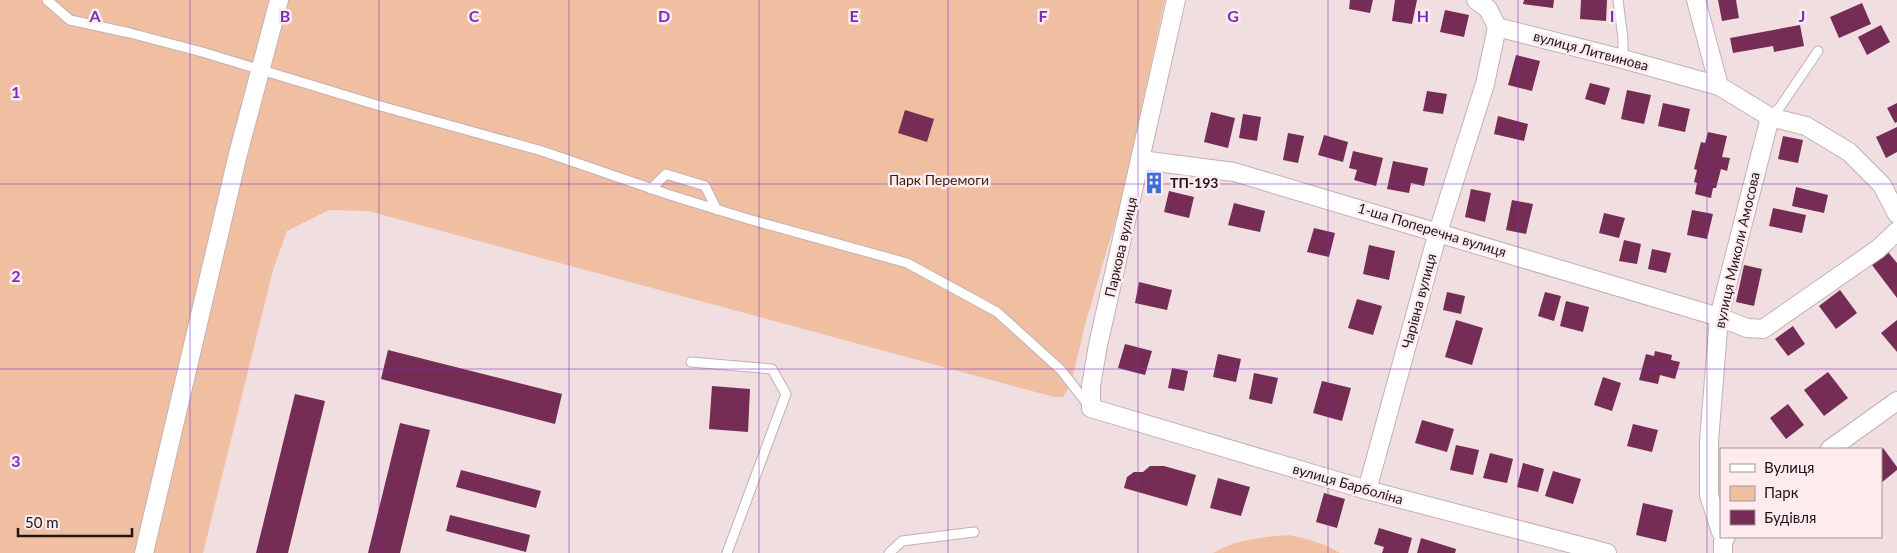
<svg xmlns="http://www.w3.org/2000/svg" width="1897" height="553" viewBox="0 0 1897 553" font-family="Lato,sans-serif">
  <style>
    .green { fill: #f0bfa2 }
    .building { fill: #752c55 }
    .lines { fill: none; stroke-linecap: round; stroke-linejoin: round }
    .lane-casing { stroke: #c3b0b2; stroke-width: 11 }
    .street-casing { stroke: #c3b0b2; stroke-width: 20 }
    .lane { stroke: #fff; stroke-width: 9 }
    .street { stroke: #fff; stroke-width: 18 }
    .grid { fill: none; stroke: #7b2cbf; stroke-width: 1; stroke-opacity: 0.55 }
    .labels { text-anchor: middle; stroke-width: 5; stroke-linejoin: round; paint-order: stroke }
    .street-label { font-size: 14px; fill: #1d1717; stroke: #feebed }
    .park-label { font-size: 14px; fill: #40210d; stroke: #feebed }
    .poi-label { font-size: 14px; font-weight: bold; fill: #1d1717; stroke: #feebed; text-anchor: start }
    .grid-label { font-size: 16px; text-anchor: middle; font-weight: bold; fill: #7b2cbf; stroke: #feebed; stroke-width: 5; stroke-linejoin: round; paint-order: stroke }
  </style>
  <rect width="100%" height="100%" fill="#f1dee0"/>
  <path class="green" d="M0,0H1165L1120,206L1086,321L1071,384L1063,397H1054L368,211L329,210L287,231L273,270L203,553H0Z
    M1289,535C1307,539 1324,543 1340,553H1213C1236,539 1263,537 1289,535Z"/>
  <path class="building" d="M1350,0H1373L1370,13L1349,9Z
    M1395,0H1417L1412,24L1392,21Z
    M1524,0H1554L1553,8L1523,4Z
    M1581,0H1607L1606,21L1580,19Z
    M1718,0H1736L1739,18L1722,21Z
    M1862,3L1871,24L1839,38L1830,17Z
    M1445,10L1469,15L1464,37L1440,32Z
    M1800,25L1804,46L1774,52L1773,46L1733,53L1730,38Z
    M1881,25L1890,42L1867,55L1858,37Z
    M1516,55L1540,61L1532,91L1508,85Z
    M1590,83L1610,88L1605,105L1585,99Z
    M1627,90L1651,95L1644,124L1621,119Z
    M1427,91L1447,94L1443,114L1423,111Z
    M1663,103L1690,109L1685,132L1658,126Z
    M1897,103V122L1895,123L1887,108Z
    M905,110L934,119L927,142L898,133Z
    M1211,112L1235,118L1228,148L1204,142Z
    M1243,114L1261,117L1257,141L1239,138Z
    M1498,116L1528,124L1524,141L1494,134Z
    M1897,127V152L1886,158L1876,137Z
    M1708,132L1727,136L1722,157L1730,158L1727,171L1721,169L1716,188H1713L1711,198L1695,194L1697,183L1694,182L1697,170L1694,169L1701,142L1705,143Z
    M1288,133L1304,136L1298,163L1283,160Z
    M1324,135L1348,142L1343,162L1318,155Z
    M1783,136L1803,140L1798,163L1778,159Z
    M1353,151L1383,158L1376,186L1354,180L1357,170L1349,168Z
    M1393,161L1428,168L1424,186L1411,183L1409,193L1387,189Z
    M1796,187L1828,195L1824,213L1792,206Z
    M1471,189L1491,193L1485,222L1465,217Z
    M1169,191L1194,197L1189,218L1164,212Z
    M1512,200L1533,204L1526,234L1506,230Z
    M1234,203L1265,211L1260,232L1228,225Z
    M1773,208L1806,215L1802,233L1769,226Z
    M1692,210L1713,214L1707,239L1687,235Z
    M1604,213L1625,218L1619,238L1599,233Z
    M1314,228L1335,233L1329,257L1307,252Z
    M1624,240L1641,244L1637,264L1619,261Z
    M1369,245L1395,251L1389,280L1363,274Z
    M1652,249L1671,253L1666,273L1648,269Z
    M1888,252L1897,263V298L1872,265Z
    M1744,265L1762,269L1754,306L1736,302Z
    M1139,282L1172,290L1167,310L1135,303Z
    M1840,290L1857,313L1836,329L1819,306Z
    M1447,292L1465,296L1461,314L1443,310Z
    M1545,292L1561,296L1554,321L1538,316Z
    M1357,299L1382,306L1373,335L1348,328Z
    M1566,301L1589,307L1583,332L1560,326Z
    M1456,320L1483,328L1472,365L1445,357Z
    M1897,320V352L1881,333Z
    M1793,326L1805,344L1788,356L1775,339Z
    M1125,344L1152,351L1145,375L1118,368Z
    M388,350L562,394L555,424L381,379Z
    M1655,351L1672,355L1671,360L1680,362L1675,379L1660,375L1658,384L1639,380L1646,354L1654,356Z
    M1218,354L1241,359L1236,382L1213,377Z
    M1172,368L1188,371L1184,391L1168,388Z
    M1828,372L1848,398L1824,416L1804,390Z
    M1254,373L1278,378L1272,404L1249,399Z
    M1603,377L1621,383L1612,411L1594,405Z
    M1322,381L1351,388L1342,421L1313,413Z
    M712,386L750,389L748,432L709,429Z
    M295,394L325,401L288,553H256Z
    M1788,404L1804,425L1786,439L1770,418Z
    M1422,420L1454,429L1447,452L1415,443Z
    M400,423L430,430L400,553H368Z
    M1633,424L1658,430L1652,452L1627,446Z
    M1456,445L1479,450L1473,475L1450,470Z
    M1883,448L1897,467V470L1881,483V450Z
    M1490,453L1513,459L1507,483L1483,478Z
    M1523,463L1544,469L1538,492L1517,487Z
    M1150,466H1164L1196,475L1187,506L1124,488L1127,477L1134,472H1143Z
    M461,470L541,491L536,508L456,487Z
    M1553,471L1581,479L1573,504L1545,496Z
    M1218,478L1250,487L1241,516L1210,508Z
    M1324,493L1345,499L1337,528L1316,522Z
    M1643,503L1673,510L1666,542L1636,535Z
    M450,515L530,535L526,552L446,531Z
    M1379,528L1412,538L1408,553H1382L1384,547L1374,544Z
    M1421,538L1456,549L1455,553H1417Z"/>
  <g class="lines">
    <g class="lane-casing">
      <path id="lane" d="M47,0L70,20L130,33L202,52L377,105L542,151L670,195L748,219L907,263L997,312L1061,370L1089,406
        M1618,0L1623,38V59
        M1770,117L1780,107L1818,51
        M651,189L666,174L705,186L717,210
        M691,362L772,369L786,394L727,553
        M889,553L902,541L974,532"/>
    </g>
    <g class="street-casing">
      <path id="street" d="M1176,0L1098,345L1091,386V408L1367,490L1607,553
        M1476,0L1488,9L1497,27L1623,59L1719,86
        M1696,0L1719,86L1770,117L1719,317L1709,441V495L1721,532
        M1770,117L1806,126L1849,152L1882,185L1897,214
        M1141,160L1234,172L1719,317L1747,328L1763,329L1878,249L1897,231
        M1830,449L1897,401
        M1367,490L1438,232L1485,84L1497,27
        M144,553L238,154L279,0
        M1723,553V540L1726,537"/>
    </g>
    <use href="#lane" class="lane"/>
    <use href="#street" class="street"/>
  </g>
  <path class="grid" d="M190,0V553M379,0V553M569,0V553M759,0V553M948,0V553M1138,0V553M1328,0V553M1518,0V553M1707,0V553M0,184H1897M0,369H1897"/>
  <defs>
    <g id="building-bare" transform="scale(1.725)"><path d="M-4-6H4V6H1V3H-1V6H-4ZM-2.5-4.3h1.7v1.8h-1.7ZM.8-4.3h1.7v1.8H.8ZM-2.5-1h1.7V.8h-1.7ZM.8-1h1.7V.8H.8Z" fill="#3b6ede" stroke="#feebed" stroke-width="2.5" paint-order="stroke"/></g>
  </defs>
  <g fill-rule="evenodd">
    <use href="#building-bare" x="1154" y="183"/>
  </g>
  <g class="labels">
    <g class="street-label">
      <text transform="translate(1591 51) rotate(15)" y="5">вулиця Литвинова</text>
      <text transform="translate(1432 230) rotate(17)" y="5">1-ша Поперечна вулиця</text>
      <text transform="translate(1121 247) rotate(-77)" y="5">Паркова вулиця</text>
      <text transform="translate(1737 250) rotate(-77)" y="5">вулиця Миколи Амосова</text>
      <text transform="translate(1419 301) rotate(-75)" y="5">Чарівна вулиця</text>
      <text transform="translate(1348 484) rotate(16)" y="5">вулиця Барболіна</text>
    </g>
    <g class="park-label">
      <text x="939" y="185">Парк Перемоги</text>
    </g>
    <g class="poi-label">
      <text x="1170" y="188">ТП-193</text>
    </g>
  </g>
  <g class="grid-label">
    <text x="95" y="22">A</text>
    <text x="285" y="22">B</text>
    <text x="474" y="22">C</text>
    <text x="664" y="22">D</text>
    <text x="854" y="22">E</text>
    <text x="1043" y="22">F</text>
    <text x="1233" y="22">G</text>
    <text x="1423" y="22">H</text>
    <text x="1612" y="22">I</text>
    <text x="1802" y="22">J</text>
    <text x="16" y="98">1</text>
    <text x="16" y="282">2</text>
    <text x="16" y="467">3</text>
  </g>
  <rect x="1720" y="448" width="162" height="90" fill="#feebed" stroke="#a49697"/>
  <rect x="1730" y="464" width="25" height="8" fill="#ffffff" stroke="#a49697"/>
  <text x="1764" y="473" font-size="15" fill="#1d1717">Вулиця</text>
  <rect x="1730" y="486" width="25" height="15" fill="#f0bfa2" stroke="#a49697"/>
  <text x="1764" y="498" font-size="15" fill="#1d1717">Парк</text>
  <rect x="1730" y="510" width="25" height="15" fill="#752c55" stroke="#a49697"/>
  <text x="1764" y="523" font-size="15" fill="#1d1717">Будівля</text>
  <path d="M18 528v8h114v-8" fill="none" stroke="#1d1717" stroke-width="2.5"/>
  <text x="25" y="528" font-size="15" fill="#1d1717" stroke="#feebed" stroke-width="4" paint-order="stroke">50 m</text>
</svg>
